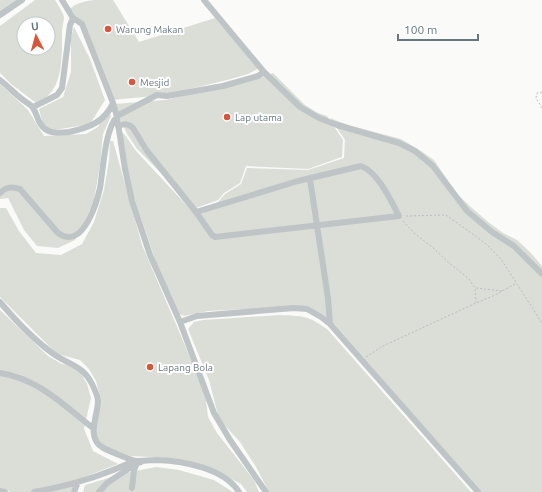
<svg xmlns="http://www.w3.org/2000/svg" width="542" height="492" viewBox="0 0 542 492" font-family="Ubuntu,sans-serif">
  <style>
    .green { fill: #daded7; fill-rule: evenodd }
    .lines { fill: none; stroke-linecap: round; stroke-linejoin: round }
    .path { stroke: #babec0; stroke-width: 1; stroke-dasharray: 2 2; stroke-linecap: butt }
    .minor { stroke: #bfc4c7; stroke-width: 6 }
    .poi-dot { fill: #d5583d; stroke: #fff; stroke-width: 1.5 }
    .labels { text-anchor: middle; stroke-width: 4; stroke-linejoin: round; paint-order: stroke }
    .poi-label { font-size: 10px; fill: #667780; stroke: #fff; text-anchor: start }
  </style>
  <rect width="100%" height="100%" fill="#fafaf8"/>
  <path class="green" d="M0,0H22L0,16Z
    M35,0H55C58,5 63,12 64,17C64,22 62,27 62,32C62,56 64,96 35,102L11,84L0,73V26ZM24,24H48V48H24Z
    M94,0H113L139,42L215,18L259,68L248,74L231,79L165,95L111,100L97,58L73,12L70,9C75,3 86,1 94,0Z
    M74,27L90,59L105,100L90,124L55,130L46,128L43,124L39,109L63,97L71,72V38Z
    M273,73L305,105L318,113L327,116L343,140L342,157L308,169L246,166L240,183L224,193L218,200L196,208L137,149L127,134L114,104L165,100L254,80Z
    M0,84L28,110L44,136L86,134L98,127L107,109L111,116L103,134L100,165L94,200L85,221L75,240L58,248L37,246L24,230L8,198L0,199Z
    M330,118L348,125L401,139L421,151L434,160L457,194L472,208L487,221L503,233L517,240L530,252L542,266V492H481L335,325L303,309H245L208,311L184,316L179,314L156,262L133,195L119,132L121,131L125,135L136,151L192,211L218,202L225,194L241,184L247,168L308,170L344,158L345,140Z
    M110,141H113L142,245L205,392L208,417L217,433L254,480L259,492H247L241,484L222,474L178,459L152,457L130,456L101,446L94,429L101,399L96,381L89,369L80,360L57,354L0,297V208H6L19,231L36,253L61,255L82,244L94,222L104,190L109,160Z
    M0,310L48,356L62,364L72,365L79,370L87,384L91,398L84,429L93,451L118,464L87,476L78,481L71,492H11L0,488Z
    M279,315C303,316 308,315 328,330L471,492H269L256,467L240,442L219,419L209,380L188,329L194,322L203,320Z
    M156,467L179,470L214,480L233,492H83L85,485L125,473Z"/>
  <g class="lines">
    <path class="path" d="M542,92L537,93L536,98L542,108
      M406,216L446,215L485,243L501,259L542,323
      M403,221L414,233L432,247L448,262L469,279L475,288L476,302
      M476,288L502,291
      M366,357L383,346L476,303L493,296L515,284"/>
    <path class="minor" d="M62,0L73,18
      M204,0L264,72L300,107L319,118L337,125L399,143L415,151L433,166L467,211L492,232L514,246L542,274
      M0,15L22,0
      M73,18L82,24L113,103L117,117L125,169L132,201L150,255L180,322L214,413L230,440L266,492
      M0,80C9,87 17,96 26,102C28,104 32,105 33,108C38,115 37,123 45,129C52,134 61,133 69,132C88,128 105,122 113,103
      M33,107L57,95L62,88L70,25L73,18
      M117,116L157,95L167,96L223,86L258,76L264,72
      M118,126C124,124 128,123 133,128L147,151L196,212L212,235L215,237L399,216C391,201 378,172 361,166L298,181L196,212
      M310,179L328,298L330,324
      M0,193C7,186 12,187 20,189L58,233C61,235 65,237 69,237C86,237 97,202 100,188C103,171 105,128 117,117
      M0,302C16,321 35,341 55,355C70,365 83,366 92,384C95,390 98,396 98,401C98,415 86,437 102,447C106,450 131,460 136,461C143,461 150,460 157,460C183,461 224,468 239,492
      M180,322L197,316L294,308L307,309L321,317L330,324L478,492
      M0,373C39,379 63,405 93,428
      M132,488L134,470L137,463
      M0,491L5,492
      M34,492C69,486 102,476 134,461
      M74,492L78,482
      M99,492L107,483L137,463L141,462"/>
  </g>
  <g class="poi-dot">
    <circle cx="108" cy="29" r="4"/>
    <circle cx="132" cy="82" r="4"/>
    <circle cx="227" cy="117" r="4"/>
    <circle cx="150" cy="367" r="4"/>
  </g>
  <g class="labels">
    <g class="poi-label">
      <text x="116" y="33">Warung Makan</text>
      <text x="140" y="86">Mesjid</text>
      <text x="235" y="121">Lap utama</text>
      <text x="158" y="371">Lapang Bola</text>
    </g>
  </g>
  <g transform="translate(36 36) rotate(354)"><circle r="19" fill="#ffffff" stroke="#c2c9cc"/>
  <path d="M0-3L7 15L0 10L-7 15Z" fill="#d5583d"/>
  <text y="-6" font-size="11" font-weight="bold" text-anchor="middle" fill="#667780">U</text>
  </g>
  <path d="M398 34v6h80v-6" fill="none" stroke="#667780" stroke-width="2"/>
  <text x="404" y="34" font-size="12" fill="#667780" stroke="#ffffff" stroke-width="3" paint-order="stroke">100 m</text>
</svg>
